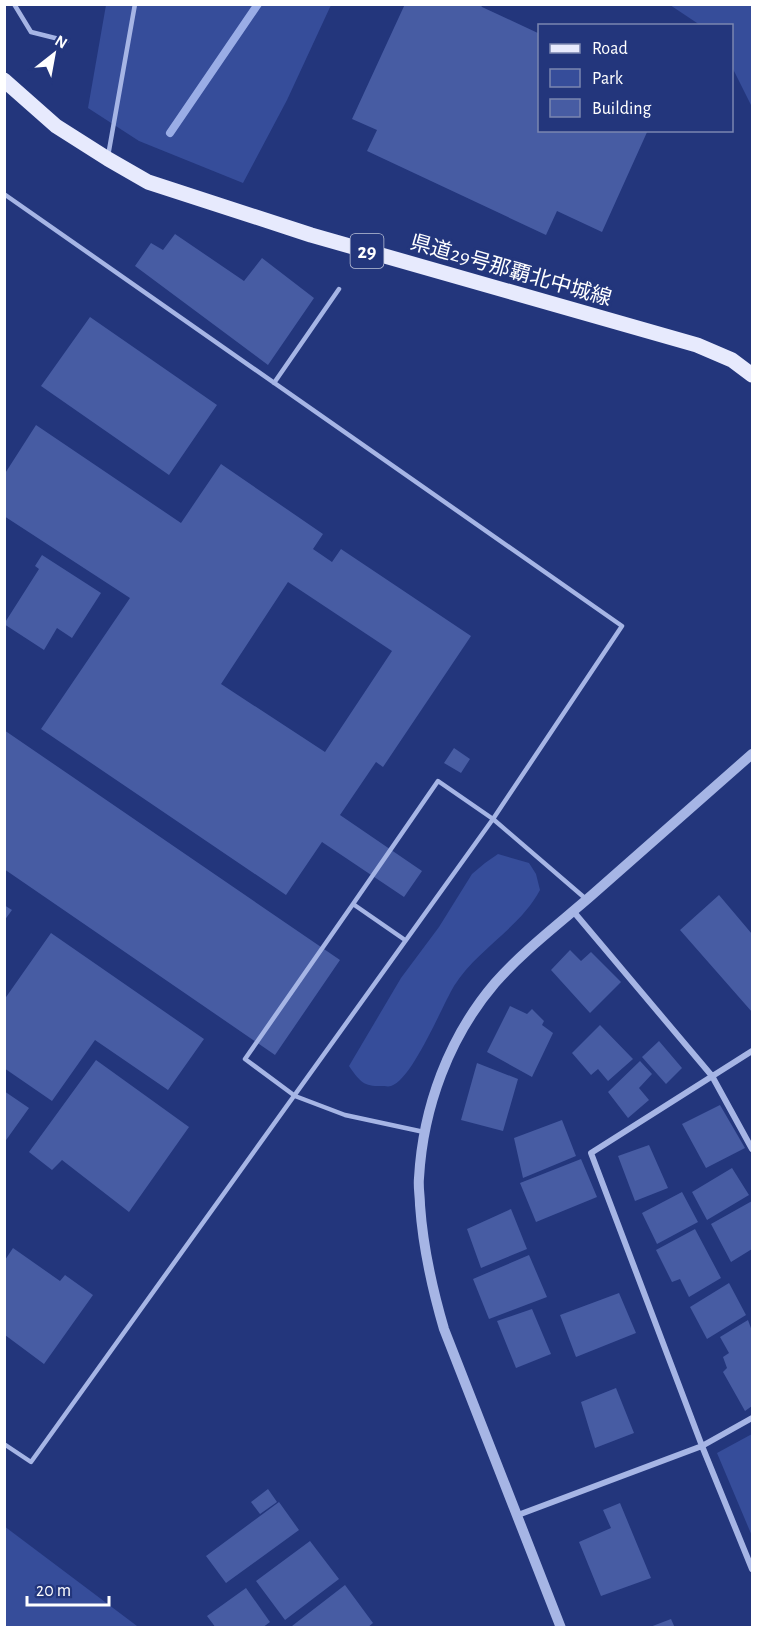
<svg xmlns="http://www.w3.org/2000/svg" width="757" height="1632" viewBox="0 0 757 1632" font-family="'Alegreya Sans','Noto Sans JP',sans-serif">
  <style>
    .green { fill: #364d9a }
    .lines { fill: none; stroke-linecap: round; stroke-linejoin: round }
    .stream { stroke: #9aade6; stroke-width: 8 }
    .building { fill: #475ca3; fill-rule: evenodd }
    .service { stroke: #a6b5e5; stroke-width: 4.5 }
    .minor { stroke: #a6b5e5; stroke-width: 6 }
    .tertiary { stroke: #a6b5e5; stroke-width: 10 }
    .primary { stroke: #e7eafd; stroke-width: 15 }
    .labels { text-anchor: middle; stroke-width: 6; stroke-linejoin: round; paint-order: stroke }
    .shield { fill: #23367c; stroke: #bdc3d8; stroke-width: 1.5 }
    .shield-label { font-size: 20px; font-weight: bold; fill: #fff }
    .street-label { font-size: 21px; fill: #fff; stroke: #23367c }
  </style>
  <rect width="100%" height="100%" fill="#23367c"/>
  <path class="green" d="M106,5H331L287,100L243,183L139,141L88,108Z
    M670,5H752V107L732,67V26L700,25Z
    M498,854L529,863L536,874L540,890C520,928 477,949 454,986C442,1006 412,1080 391,1086C388,1087 385,1086 381,1086C363,1087 359,1080 349,1066L401,978L439,927L472,874L485,863Z
    M752,1434V1536L717,1453Z
    M4,1526L137,1626L138,1627H5Z"/>
  <g class="lines">
    <path class="stream" d="M170,133L258,4"/>
  </g>
  <path class="building" d="M405,4H480L482,7L540,34V130H648L602,232L557,211L546,235L367,151L377,130L352,119Z
    M175,234L244,281L262,258L314,298L268,365L135,266L151,243L163,250Z
    M90,317L217,405L169,475L41,386Z
    M36,425L181,523L221,464L323,534L313,549L332,562L341,549L471,636L383,767L376,762L340,815L422,871L404,897L322,842L286,895L41,729L130,598L4,516V475ZM288,582L392,651L325,752L221,684Z
    M42,555L101,593L72,638L57,628L44,650L4,624L39,569L35,566Z
    M4,730L340,960L275,1055L4,869Z
    M454,748L470,759L461,773L444,763Z
    M719,895L752,934V1012L680,930Z
    M4,905L12,910L4,921Z
    M51,933L204,1039L168,1090L95,1040L52,1101L4,1068V1000Z
    M570,950L581,961L591,952L621,982L590,1013L551,970Z
    M510,1006L527,1014L532,1009L544,1021L542,1025L553,1033L532,1077L487,1052Z
    M600,1025L633,1059L608,1081L598,1069L591,1075L572,1053Z
    M659,1041L682,1068L666,1084L642,1057Z
    M96,1060L189,1127L129,1212L62,1160L52,1170L29,1152Z
    M640,1061L652,1074L639,1088L649,1100L628,1118L608,1092Z
    M477,1063L518,1079L503,1131L461,1120Z
    M4,1091L29,1108L4,1143Z
    M720,1105L745,1148L706,1168L682,1124Z
    M562,1120L576,1156L523,1178L514,1138Z
    M649,1145L668,1188L635,1201L618,1156Z
    M581,1159L597,1197L536,1222L520,1183Z
    M732,1168L749,1195L707,1220L692,1192Z
    M682,1192L698,1222L657,1244L642,1213Z
    M752,1201V1249L731,1262L711,1224Z
    M511,1209L527,1249L481,1268L467,1229Z
    M695,1229L721,1278L689,1297L680,1279L672,1282L656,1250Z
    M13,1248L60,1281L65,1275L93,1295L44,1364L5,1335V1260Z
    M529,1255L547,1297L489,1319L473,1279Z
    M729,1283L746,1315L707,1339L690,1307Z
    M619,1293L636,1333L576,1357L560,1315Z
    M532,1309L551,1354L516,1368L497,1321Z
    M748,1320L752,1331V1406L745,1411L723,1372L727,1368L723,1357L729,1353L720,1337Z
    M616,1388L634,1433L595,1448L581,1402Z
    M268,1489L277,1502L260,1514L251,1502Z
    M279,1502L299,1530L226,1583L206,1556Z
    M620,1503L651,1578L601,1596L579,1542L611,1528L603,1510Z
    M310,1541L339,1579L285,1620L256,1581Z
    M345,1585L373,1623L367,1628H293L292,1626Z
    M246,1588L270,1622L262,1628H216L207,1616Z
    M671,1619L675,1628H650V1627Z"/>
  <g class="lines">
    <path class="service" d="M14,4L31,32L67,41
      M108,156L135,4
      M4,194L622,626L493,819L31,1462L4,1444
      M274,383L339,289
      M353,904L245,1059L295,1096L345,1115L424,1132
      M405,940L353,904L438,781L493,819L586,899"/>
    <path class="minor" d="M573,911L712,1076L752,1149
      M752,1051L591,1153L702,1446L752,1569
      M518,1515L702,1446L752,1418"/>
    <path class="tertiary" d="M561,1628L444,1329C432,1288 423,1248 420,1205C420,1196 418,1187 419,1178C423,1107 449,1037 495,983C524,950 560,923 592,895C646,848 699,801 752,754"/>
    <path class="primary" d="M4,80L56,126L108,159L148,182L311,235L697,345L732,360L752,375"/>
  </g>
  <g class="labels">
    <rect class="shield" x="350.5" y="234" width="33" height="34" rx="4.5"/>
    <g class="shield-label">
      <text x="367" y="258">29</text>
    </g>
    <g class="street-label">
      <text transform="translate(511 270) rotate(16)" y="7">県道29号那覇北中城線</text>
    </g>
  </g>
  <rect width="757" height="1632" fill="none" stroke="#ffffff" stroke-width="12"/>
  <rect x="538" y="24" width="195" height="108" fill="#23367c" stroke="#7b86b0" stroke-width="1.5"/>
  <rect x="550" y="44" width="30" height="9" fill="#e7eafd" stroke="#7b86b0" stroke-width="1.5"/>
  <text x="592" y="54" font-size="18" fill="#ffffff">Road</text>
  <rect x="550" y="69" width="30" height="18" fill="#364d9a" stroke="#7b86b0" stroke-width="1.5"/>
  <text x="592" y="84" font-size="18" fill="#ffffff">Park</text>
  <rect x="550" y="99" width="30" height="18" fill="#475ca3" stroke="#7b86b0" stroke-width="1.5"/>
  <text x="592" y="114" font-size="18" fill="#ffffff">Building</text>
  <g transform="translate(54 54) rotate(31)" stroke="#23367c" stroke-width="4.5" paint-order="stroke">
  <path d="M0-4.5L10 22L0 15L-10 22Z" fill="#ffffff"/>
  <text y="-9" font-size="16" font-weight="bold" text-anchor="middle" fill="#ffffff">N</text>
  </g>
  <path d="M27 1596v9h82v-9" fill="none" stroke="#ffffff" stroke-width="3"/>
  <text x="36" y="1596" font-size="18" fill="#ffffff" stroke="#23367c" stroke-width="4.5" paint-order="stroke">20 m</text>
</svg>
